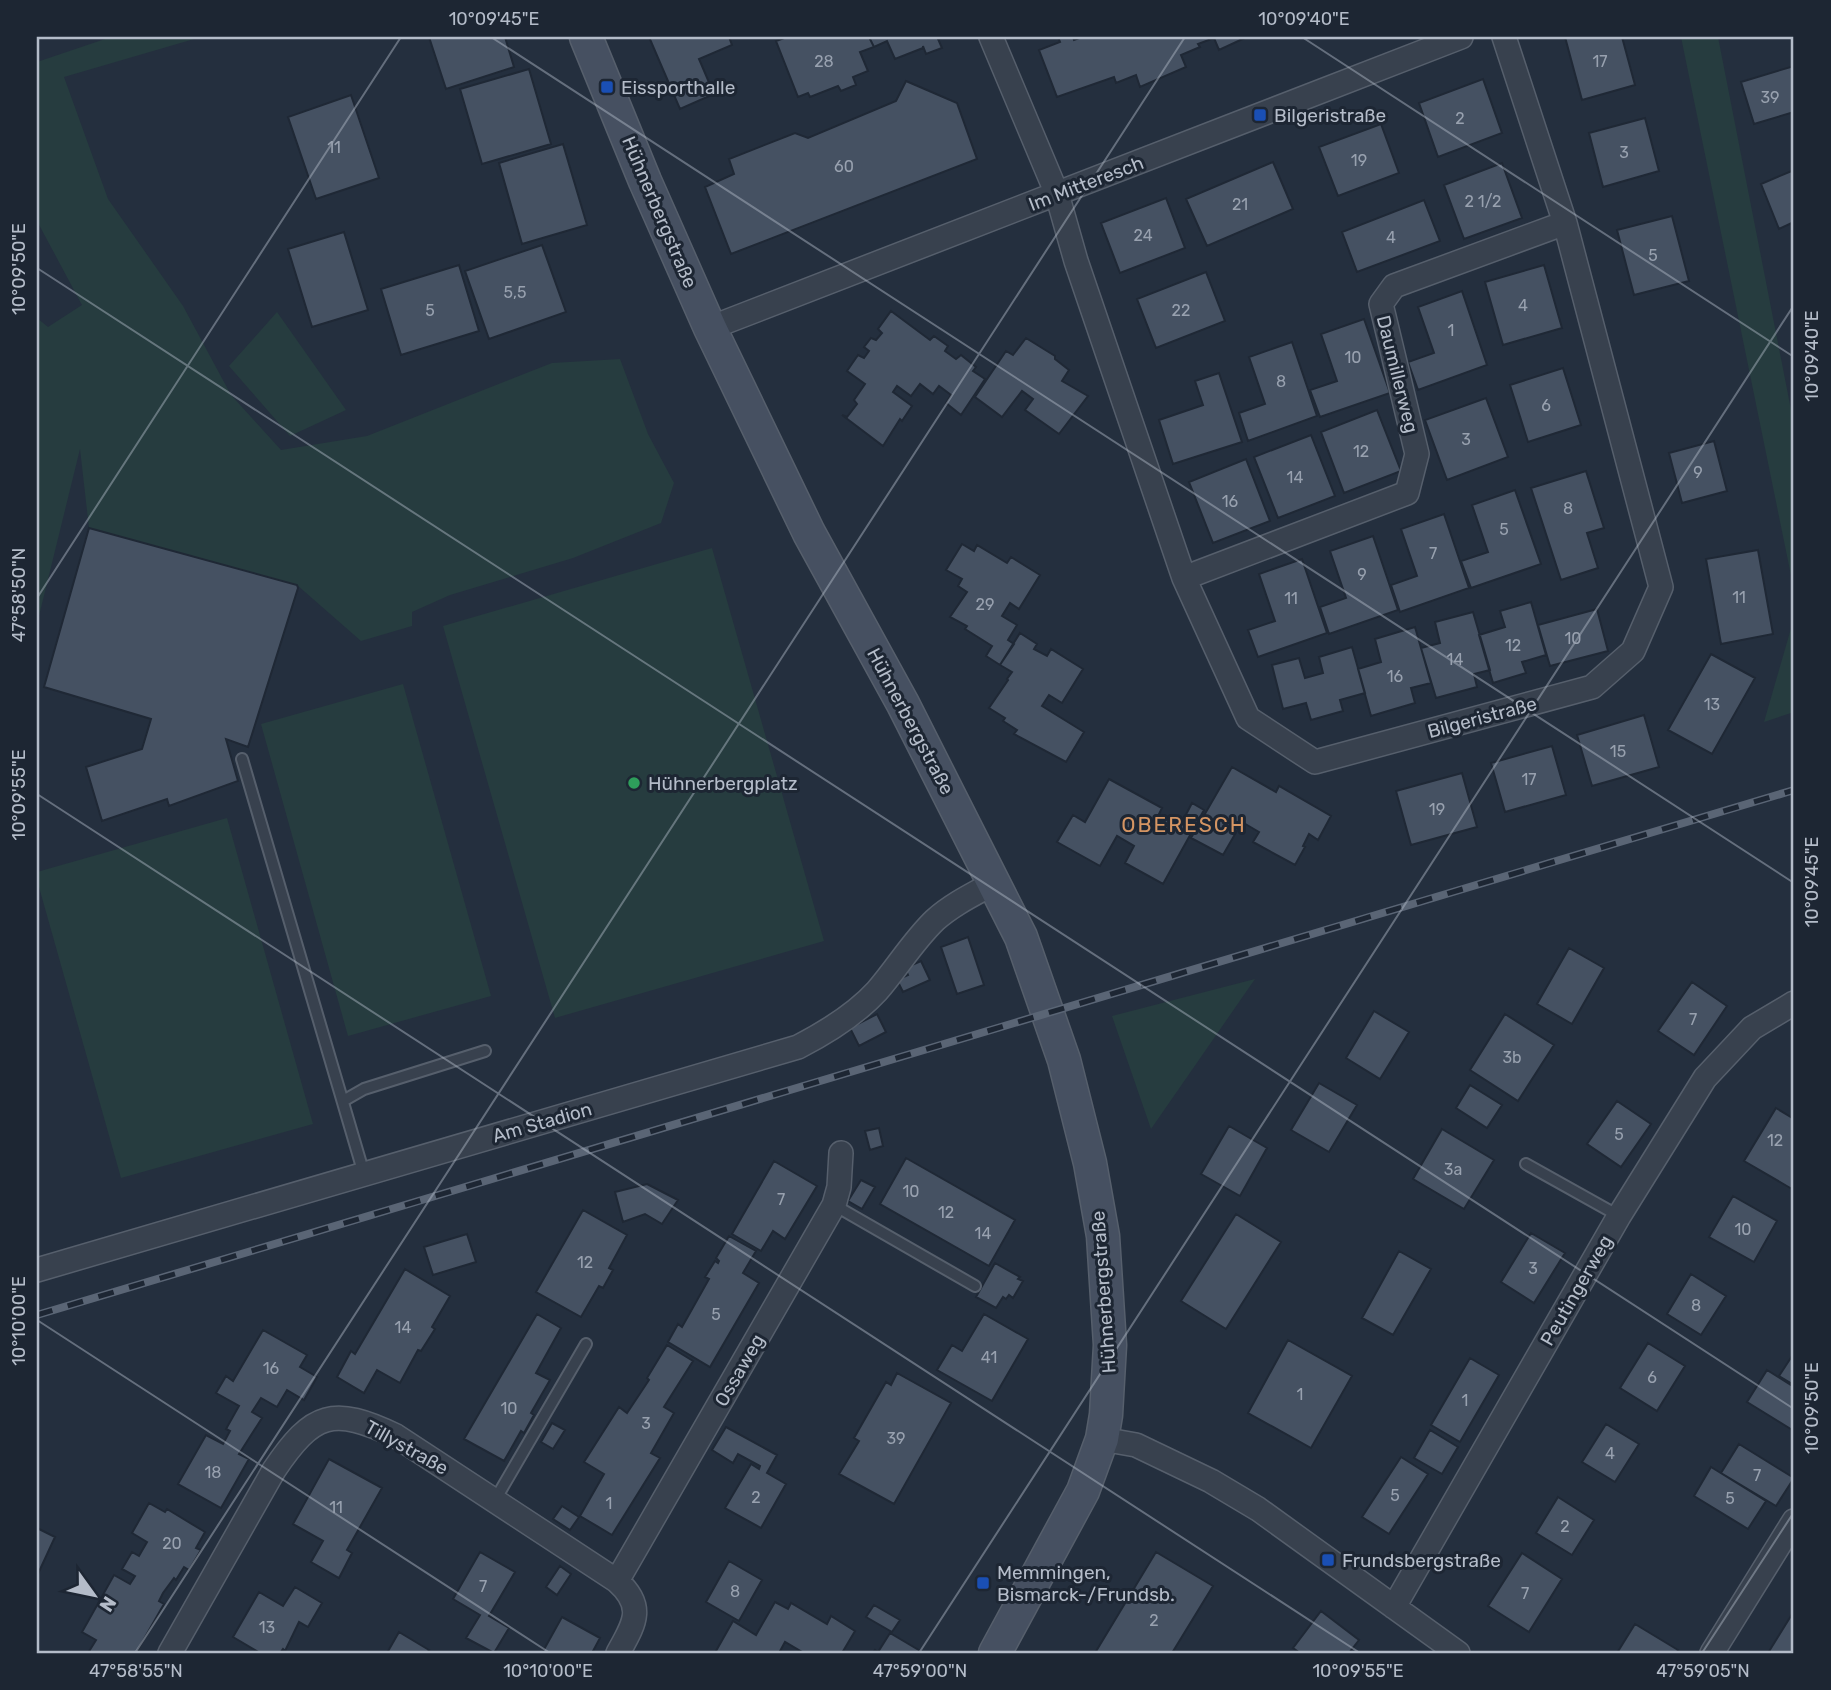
<svg xmlns="http://www.w3.org/2000/svg" width="1831" height="1690" viewBox="0 0 1831 1690" font-family="Rubik,sans-serif">
  <style>
    .green { fill: #263c3f }
    .building { fill: #455162; stroke: #1f2835; stroke-width: 2 }
    .lines { fill: none; stroke-linecap: round; stroke-linejoin: round }
    .lane-casing { stroke: #565f6c; stroke-width: 14 }
    .street-casing { stroke: #565f6c; stroke-width: 26 }
    .secondary-casing { stroke: #565f6c; stroke-width: 35 }
    .lane { stroke: #38414e; stroke-width: 10 }
    .street { stroke: #38414e; stroke-width: 23 }
    .secondary { stroke: #465061; stroke-width: 32 }
    .rail-casing { stroke: #5a6575; stroke-width: 8 }
    .rail { stroke: #1d2633; stroke-width: 5; stroke-dasharray: 16; stroke-linecap: butt }
    .ticks { fill: none; stroke: #b4bcc9; stroke-width: 2; stroke-opacity: 0.45 }
    .transit-dot { fill: #1a4fb4; stroke: #1d2633; stroke-width: 2.5 }
    .leisure-dot { fill: #2e9e5b; stroke: #1d2633; stroke-width: 2.5 }
    .labels { text-anchor: middle; stroke-width: 6; stroke-linejoin: round; paint-order: stroke }
    .number-label { font-size: 16px; fill: #98a1af }
    .poi-label { font-size: 19px; fill: #b4bcc9; stroke: #1d2633; text-anchor: start }
    .street-label { font-size: 19px; fill: #b4bcc9; stroke: #1d2633 }
    .neighbourhood-label { font-size: 21px; letter-spacing: 2px; fill: #d59563; stroke: #1d2633 }
    .neatline { fill: none; stroke: #b4bcc9; stroke-width: 2.5 }
    .ticks-label { font-size: 18px; text-anchor: middle; fill: #b4bcc9 }
  </style>
  <rect width="100%" height="100%" fill="#242f3e"/>
  <path class="green" d="M111,37H201L64,77L108,199L183,306L231,395L281,450L367,436L552,363L620,359L648,434L674,483L661,523L573,558L450,595L412,612V626L361,641L297,585L89,528L80,449L37,624V318L48,327L82,305L37,221V62Z
    M1681,37H1718L1794,425V590Z
    M277,312L346,410L290,436L229,366Z
    M712,548L824,941L555,1018L443,626Z
    M1794,618V712L1764,722Z
    M403,684L491,996L348,1036L261,724Z
    M227,818L313,1124L121,1178L37,880V872Z
    M1255,979L1151,1129L1112,1016Z"/>
  <path class="building" d="M429,37H505L514,67L446,89Z
    M649,37H729L732,45L699,59L714,94L680,109Z
    M787,37H869L874,47L860,52L868,71L853,77L856,85L841,91L838,86L810,97L808,93L798,97L776,41Z
    M869,37H945L938,39L942,48L926,54L923,46V48L895,59L887,41L874,47Z
    M1058,37H1073L1074,40L1082,37H1247L1219,50L1214,38L1198,44L1200,47L1181,55L1186,67L1140,87L1136,75L1116,83L1114,77L1057,97L1039,50L1060,42Z
    M1565,37H1622L1635,85L1582,100Z
    M1794,66V112L1754,124L1741,82Z
    M529,69L551,144L482,164L460,89Z
    M1483,79L1502,133L1438,157L1419,103Z
    M906,81L957,103L977,159L731,254L705,187L734,174L729,159L795,133L808,138L896,101Z
    M351,95L379,178L316,199L288,117Z
    M1645,118L1659,171L1603,187L1589,133Z
    M1381,124L1399,173L1338,196L1319,147Z
    M563,144L587,225L522,244L499,163Z
    M1273,162L1293,209L1207,246L1186,199Z
    M1502,163L1522,218L1464,239L1444,185Z
    M1794,170V222L1779,229L1761,184Z
    M1166,198L1185,248L1120,273L1101,223Z
    M1424,200L1440,241L1357,272L1342,232Z
    M1672,216L1689,281L1634,295L1617,230Z
    M344,232L368,310L312,327L288,249Z
    M542,245L566,312L489,339L465,271Z
    M459,265L479,331L401,355L381,289Z
    M1544,265L1562,328L1503,345L1485,282Z
    M1206,272L1225,321L1156,348L1137,299Z
    M1462,291L1487,365L1418,390L1408,362L1434,353L1418,307Z
    M891,311L930,340L934,336L948,346L945,351L956,359L961,355L976,367L973,371L985,379L961,415L946,403L951,395L939,386L933,394L920,384L911,396L897,386L893,392L912,406L902,421L900,419L883,446L842,415L847,417L857,404L854,400L865,384L847,371L858,355L864,358L869,351L864,347L871,338L876,340L882,333L878,329Z
    M1364,319L1390,393L1320,417L1310,390L1337,381L1321,334Z
    M1026,338L1055,356V359L1069,370L1062,381L1088,396L1059,434L1025,410L1033,399L1022,391L1002,417L975,397L1006,351L1013,355Z
    M1292,342L1317,416L1248,441L1239,413L1265,404L1249,357Z
    M1563,368L1581,425L1528,442L1510,385Z
    M1219,373L1242,442L1173,464L1159,420L1203,405L1195,381Z
    M1486,398L1508,457L1447,480L1425,420Z
    M1377,410L1401,471L1344,493L1321,432Z
    M1311,435L1335,496L1278,518L1254,457Z
    M1714,441L1727,491L1682,503L1669,453Z
    M1246,459L1270,521L1213,543L1189,482Z
    M1586,471L1604,528L1587,533L1598,568L1561,580L1531,488Z
    M1515,490L1541,564L1471,588L1461,561L1488,552L1472,505Z
    M1444,514L1469,588L1400,612L1391,585L1417,576L1401,529Z
    M89,528L297,585L298,588L248,747L226,739L238,781L169,806L167,799L102,821L86,767L142,749L151,719L44,687Z
    M1373,536L1398,610L1329,634L1320,607L1346,598L1330,551Z
    M962,544L974,551L977,545L1007,563L1011,557L1040,575L1019,609L1010,603L1002,616L1017,625L1008,640L1014,644L1000,665L986,656L992,646L965,629L967,626L950,617L967,592L958,586L962,579L946,570Z
    M1758,550L1773,634L1721,644L1706,559Z
    M1302,559L1327,633L1258,657L1248,630L1275,621L1259,574Z
    M1531,602L1546,655L1522,662L1526,673L1493,683L1479,635L1505,627L1500,611Z
    M1597,609L1608,651L1550,666L1538,625Z
    M1473,612L1490,670L1474,674L1477,687L1436,698L1421,648L1440,643L1435,622Z
    M1415,627L1431,683L1411,688L1415,703L1371,716L1358,669L1381,662L1375,639Z
    M1020,633L1037,644L1034,649L1047,656L1051,649L1083,669L1062,703L1049,695L1042,706L1084,732L1066,762L1014,734L1017,730L1003,721L1005,718L989,708L1008,680L1007,679L1012,672L1000,665Z
    M1352,647L1365,693L1340,700L1343,711L1311,720L1306,703L1283,709L1272,665L1299,658L1305,678L1323,673L1319,657Z
    M1711,654L1755,678L1712,754L1668,730Z
    M1644,715L1659,767L1592,786L1577,735Z
    M1552,746L1566,795L1505,812L1491,763Z
    M1232,767L1276,792L1279,786L1331,816L1318,840L1309,834L1303,846L1305,847L1295,865L1253,842L1259,832L1242,822L1223,855L1191,838Z
    M1462,773L1477,827L1411,845L1396,791Z
    M1109,779L1162,808L1159,814L1180,826L1192,803L1204,810L1163,884L1125,863L1134,846L1117,836L1100,866L1057,842L1073,815L1085,822Z
    M968,937L984,985L957,994L941,947Z
    M1569,948L1604,968L1572,1024L1537,1004Z
    M921,961L930,980L903,992L897,980L908,975L905,968Z
    M1692,982L1727,1006L1694,1055L1658,1031Z
    M1374,1011L1409,1032L1380,1079L1346,1058Z
    M877,1014L886,1032L859,1046L850,1028Z
    M1505,1014L1554,1045L1518,1101L1470,1070Z
    M1319,1083L1357,1105L1329,1152L1291,1130Z
    M1470,1085L1502,1105L1487,1128L1456,1108Z
    M1617,1101L1651,1124L1621,1167L1587,1144Z
    M1776,1108L1794,1119V1186L1792,1189L1744,1161Z
    M1229,1126L1267,1148L1240,1196L1201,1174Z
    M879,1128L883,1146L870,1150L865,1131Z
    M1442,1129L1494,1160L1464,1209L1413,1179Z
    M906,1158L1015,1220L989,1266L880,1204Z
    M774,1161L817,1186L785,1239L773,1231L761,1251L732,1234Z
    M861,1180L875,1187L862,1209L848,1201Z
    M647,1184L678,1200L662,1224L645,1214L623,1222L615,1192Z
    M1733,1196L1777,1221L1754,1262L1709,1237Z
    M583,1210L627,1235L609,1268L613,1270L603,1288L599,1286L581,1317L536,1292Z
    M1236,1214L1281,1242L1226,1329L1181,1301Z
    M1531,1233L1565,1253L1534,1303L1501,1282Z
    M467,1234L476,1262L433,1275L424,1247Z
    M729,1236L756,1251L743,1273L759,1283L710,1367L668,1342L678,1324L682,1327L709,1279L705,1277L715,1261L718,1263L719,1261L716,1258Z
    M1399,1251L1431,1269L1393,1335L1362,1318Z
    M995,1263L1020,1277L1018,1279L1023,1281L1013,1298L1009,1295L1006,1299L1003,1297L996,1308L976,1297Z
    M405,1269L450,1296L432,1327L435,1329L421,1351L418,1350L400,1383L377,1370L364,1393L337,1377L351,1351L355,1354Z
    M1691,1274L1726,1296L1701,1335L1667,1314Z
    M537,1314L561,1328L536,1373L550,1380L531,1413L534,1415L524,1433L521,1431L504,1461L464,1439Z
    M984,1314L1028,1339L992,1401L937,1370L952,1345L962,1351Z
    M263,1330L307,1355L300,1367L317,1377L304,1400L287,1390L277,1407L261,1398L252,1412L262,1418L239,1454L249,1459L221,1508L178,1484L206,1435L223,1444L230,1431L226,1429L239,1406L216,1393L226,1376L233,1381Z
    M1288,1340L1352,1376L1311,1448L1248,1413Z
    M1648,1343L1685,1366L1657,1411L1620,1388Z
    M667,1345L693,1361L664,1407L674,1413L651,1453L660,1458L612,1535L580,1516L604,1474L584,1462L619,1407L627,1413L649,1380L647,1378Z
    M1794,1353V1385L1779,1376Z
    M1470,1358L1499,1375L1460,1442L1431,1425Z
    M1767,1370L1794,1387V1431L1747,1402Z
    M897,1373L951,1403L894,1504L839,1474L859,1441L854,1438L886,1382L891,1385Z
    M552,1423L565,1430L553,1449L541,1442Z
    M1606,1424L1639,1444L1615,1482L1582,1462Z
    M726,1427L777,1455L767,1473L786,1484L761,1528L725,1508L751,1464L759,1469L760,1466L738,1454L733,1463L712,1450Z
    M1430,1430L1458,1447L1442,1474L1414,1458Z
    M1739,1444L1794,1478L1776,1506L1721,1473Z
    M1401,1457L1428,1474L1389,1534L1362,1517Z
    M329,1459L382,1488L347,1550L352,1553L339,1578L311,1562L323,1541L293,1524Z
    M1711,1467L1766,1501L1748,1529L1694,1496Z
    M1558,1497L1594,1520L1572,1555L1536,1533Z
    M149,1503L165,1512L167,1509L205,1532L196,1548L201,1550L189,1570L184,1567L176,1580L174,1578L163,1593L159,1601L164,1604L136,1653H88L96,1640L82,1632L114,1575L130,1584L135,1576L122,1569L132,1552L139,1556L147,1542L132,1533Z
    M562,1506L579,1517L570,1530L553,1519Z
    M37,1528L55,1537L37,1576Z
    M480,1552L515,1572L489,1616L509,1628L494,1653L466,1638L480,1615L453,1599Z
    M1156,1552L1213,1586L1172,1653H1095Z
    M1522,1553L1562,1579L1529,1632L1488,1606Z
    M729,1561L762,1580L739,1621L706,1602Z
    M560,1566L571,1574L557,1595L546,1587Z
    M295,1587L322,1603L308,1627L299,1622L285,1651L283,1649L280,1653H260L233,1637L259,1592L283,1606Z
    M775,1602L788,1609L791,1603L827,1624L831,1616L855,1631L842,1653H804L785,1642L779,1653H719L716,1651L733,1621L756,1635Z
    M874,1605L900,1620L892,1632L866,1617Z
    M1321,1611L1359,1640L1349,1653H1300L1293,1648Z
    M1794,1611V1653H1768Z
    M562,1617L600,1638L592,1653H542Z
    M1635,1624L1678,1650L1676,1653H1617Z
    M399,1632L429,1650L427,1653H387Z
    M890,1633L922,1652L921,1653H873L875,1650L878,1652Z"/>
  <g class="lines">
    <g class="lane-casing">
      <path id="lane" d="M242,759L364,1174
        M343,1101L364,1089L485,1051
        M1526,1164L1619,1216
        M834,1205L975,1286
        M495,1500L586,1344"/>
    </g>
    <g class="street-casing">
      <path id="street" d="M991,37L1057,194L1076,261L1184,578L1248,718L1315,762L1592,687L1633,651L1661,587L1565,223L1504,37
        M710,328L1461,37
        M1184,578L1407,493L1417,454L1381,304L1394,286L1565,223
        M37,1270L798,1047C827,1032 855,1015 877,991C897,968 913,941 935,920C953,904 974,894 994,883
        M1102,1439L1136,1445L1211,1481L1258,1509L1458,1653
        M617,1581L834,1205L839,1187L841,1153
        M1394,1607L1619,1216L1705,1078L1752,1028L1794,1003
        M170,1653L274,1470C313,1412 333,1406 396,1436L617,1581C646,1607 634,1624 618,1653
        M1712,1653L1794,1521"/>
    </g>
    <g class="secondary-casing">
      <path id="secondary" d="M586,37L645,181L710,328L809,533L903,704L1021,937L1064,1060L1090,1163L1103,1236L1110,1345L1106,1415L1102,1439L1083,1491L995,1653"/>
    </g>
    <use href="#lane" class="lane"/>
    <use href="#street" class="street"/>
    <use href="#secondary" class="secondary"/>
    <g class="rail-casing">
      <path id="rail" d="M37,1315L1794,790"/>
    </g>
    <use href="#rail" class="rail"/>
  </g>
  <path class="ticks" d="M491,37L1794,883M1302,37L1794,357M37,268L1794,1409M37,598L401,37M37,794L1360,1653M37,1320L550,1653M135,1653L1185,37M919,1653L1794,305M1702,1653L1794,1512"/>
  <g class="transit-dot">
    <rect x="600" y="80" width="14" height="14" rx="3.5"/>
    <rect x="1253" y="108" width="14" height="14" rx="3.5"/>
    <rect x="1321" y="1553" width="14" height="14" rx="3.5"/>
    <rect x="976" y="1576" width="14" height="14" rx="3.5"/>
  </g>
  <circle class="leisure-dot" cx="634" cy="783" r="7"/>
  <g class="labels">
    <g class="number-label">
      <text x="824" y="67">28</text>
      <text x="1600" y="67">17</text>
      <text x="1770" y="103">39</text>
      <text x="1460" y="124">2</text>
      <text x="334" y="153">11</text>
      <text x="1624" y="158">3</text>
      <text x="1359" y="166">19</text>
      <text x="844" y="172">60</text>
      <text x="1483" y="207">2 1/2</text>
      <text x="1240" y="210">21</text>
      <text x="1143" y="241">24</text>
      <text x="1391" y="243">4</text>
      <text x="1653" y="261">5</text>
      <text x="515" y="298">5,5</text>
      <text x="1523" y="311">4</text>
      <text x="430" y="316">5</text>
      <text x="1181" y="316">22</text>
      <text x="1451" y="336">1</text>
      <text x="1353" y="363">10</text>
      <text x="1281" y="387">8</text>
      <text x="1546" y="411">6</text>
      <text x="1466" y="445">3</text>
      <text x="1361" y="457">12</text>
      <text x="1698" y="478">9</text>
      <text x="1295" y="483">14</text>
      <text x="1230" y="507">16</text>
      <text x="1568" y="514">8</text>
      <text x="1504" y="535">5</text>
      <text x="1433" y="559">7</text>
      <text x="1362" y="580">9</text>
      <text x="1739" y="603">11</text>
      <text x="1291" y="604">11</text>
      <text x="985" y="610">29</text>
      <text x="1573" y="644">10</text>
      <text x="1513" y="651">12</text>
      <text x="1455" y="665">14</text>
      <text x="1395" y="682">16</text>
      <text x="1712" y="710">13</text>
      <text x="1618" y="757">15</text>
      <text x="1529" y="785">17</text>
      <text x="1437" y="815">19</text>
      <text x="1693" y="1025">7</text>
      <text x="1512" y="1063">3b</text>
      <text x="1619" y="1140">5</text>
      <text x="1775" y="1146">12</text>
      <text x="1453" y="1175">3a</text>
      <text x="911" y="1197">10</text>
      <text x="781" y="1205">7</text>
      <text x="946" y="1218">12</text>
      <text x="1743" y="1235">10</text>
      <text x="983" y="1239">14</text>
      <text x="585" y="1268">12</text>
      <text x="1533" y="1274">3</text>
      <text x="1696" y="1311">8</text>
      <text x="716" y="1320">5</text>
      <text x="403" y="1333">14</text>
      <text x="989" y="1363">41</text>
      <text x="271" y="1374">16</text>
      <text x="1652" y="1383">6</text>
      <text x="1300" y="1400">1</text>
      <text x="1465" y="1406">1</text>
      <text x="509" y="1414">10</text>
      <text x="646" y="1429">3</text>
      <text x="896" y="1444">39</text>
      <text x="1610" y="1459">4</text>
      <text x="213" y="1478">18</text>
      <text x="1757" y="1481">7</text>
      <text x="1395" y="1501">5</text>
      <text x="756" y="1503">2</text>
      <text x="1730" y="1504">5</text>
      <text x="609" y="1509">1</text>
      <text x="336" y="1513">11</text>
      <text x="1565" y="1532">2</text>
      <text x="172" y="1549">20</text>
      <text x="483" y="1592">7</text>
      <text x="735" y="1597">8</text>
      <text x="1525" y="1599">7</text>
      <text x="1154" y="1626">2</text>
      <text x="267" y="1633">13</text>
    </g>
    <g class="poi-label">
      <text x="621" y="94">Eissporthalle</text>
      <text x="1274" y="122">Bilgeristraße</text>
      <text x="648" y="790">Hühnerbergplatz</text>
      <text x="1342" y="1567">Frundsbergstraße</text>
      <text x="997" y="1579">Memmingen,<tspan x="997" dy="22">Bismarck-/Frundsb.</tspan></text>
    </g>
    <g class="street-label">
      <text transform="translate(1086 183) rotate(-21)" y="7">Im Mitteresch</text>
      <text transform="translate(660 212) rotate(67)" y="7">Hühnerbergstraße</text>
      <text transform="translate(1398 374) rotate(76)" y="7">Daumillerweg</text>
      <text transform="translate(1482 717) rotate(-15)" y="7">Bilgeristraße</text>
      <text transform="translate(911 721) rotate(62)" y="7">Hühnerbergstraße</text>
      <text transform="translate(542 1122) rotate(-16)" y="7">Am Stadion</text>
      <text transform="translate(1576 1290) rotate(-60)" y="7">Peutingerweg</text>
      <text transform="translate(1103 1292) rotate(-94)" y="7">Hühnerbergstraße</text>
      <text transform="translate(739 1370) rotate(-60)" y="7">Ossaweg</text>
      <text transform="translate(407 1447) rotate(29)" y="7">Tillystraße</text>
    </g>
    <g class="neighbourhood-label">
      <text x="1184" y="832">OBERESCH</text>
    </g>
  </g>
  <rect width="1831" height="1690" fill="none" stroke="#1d2633" stroke-width="77"/>
  <g transform="translate(94 1595) rotate(123)" stroke="#1d2633" stroke-width="5" paint-order="stroke">
  <path d="M0-5L12 26L0 18L-12 26Z" fill="#b4bcc9"/>
  <text y="-10" font-size="19" font-weight="bold" text-anchor="middle" fill="#b4bcc9">N</text>
  </g>
  <rect x="38" y="38" width="1754" height="1614" class="neatline"/>
  <g class="ticks-label">
    <text x="494" y="25">10°09'45"E</text>
    <text x="1304" y="25">10°09'40"E</text>
    <text transform="translate(19 269) rotate(-90)" y="6">10°09'50"E</text>
    <text transform="translate(1812 356) rotate(-90)" y="6">10°09'40"E</text>
    <text transform="translate(19 595) rotate(-90)" y="6">47°58'50"N</text>
    <text transform="translate(19 795) rotate(-90)" y="6">10°09'55"E</text>
    <text transform="translate(1812 882) rotate(-90)" y="6">10°09'45"E</text>
    <text transform="translate(19 1321) rotate(-90)" y="6">10°10'00"E</text>
    <text transform="translate(1812 1408) rotate(-90)" y="6">10°09'50"E</text>
    <text x="136" y="1677">47°58'55"N</text>
    <text x="548" y="1677">10°10'00"E</text>
    <text x="920" y="1677">47°59'00"N</text>
    <text x="1358" y="1677">10°09'55"E</text>
    <text x="1703" y="1677">47°59'05"N</text>
  </g>
</svg>
